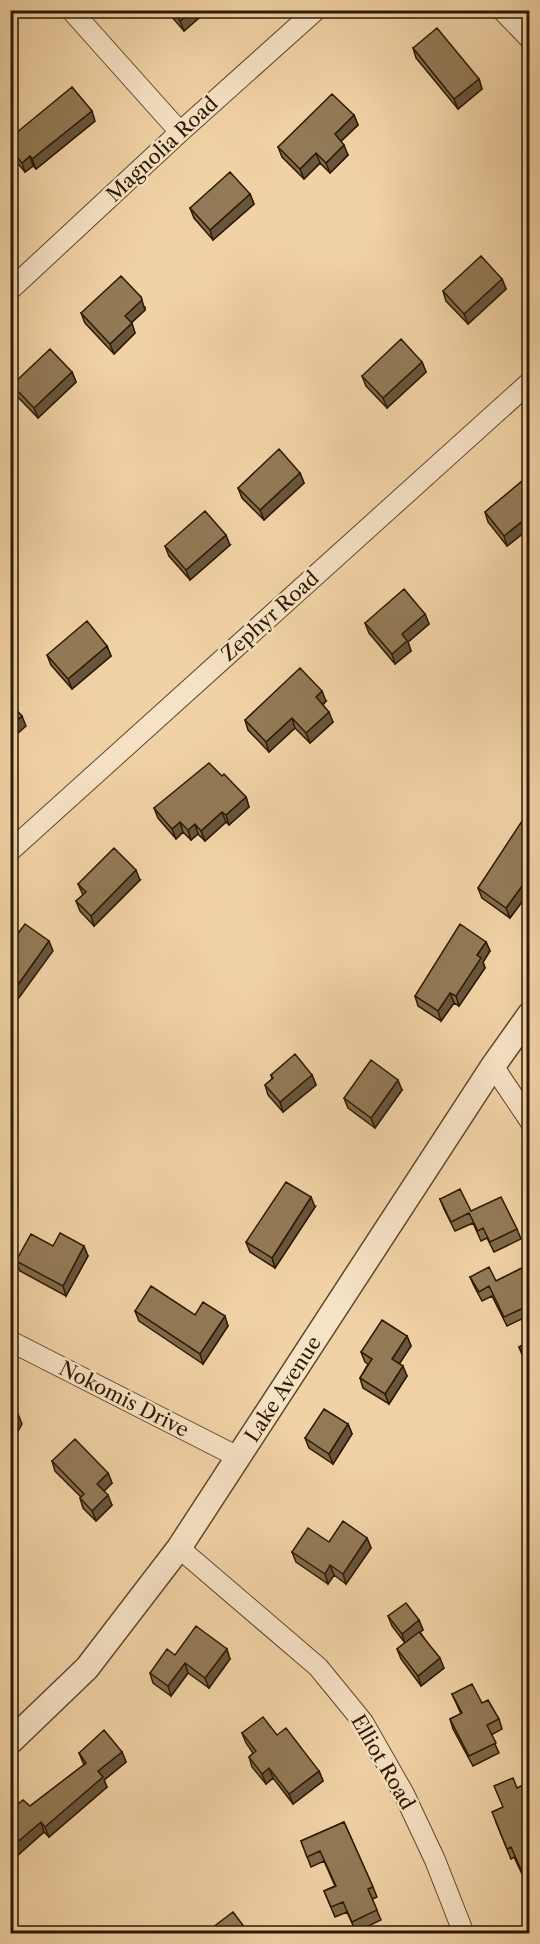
<svg xmlns="http://www.w3.org/2000/svg" width="540" height="1944" viewBox="0 0 540 1944" font-family="'Libre Caslon Text',serif">
  <style>
    .lines { fill: none; stroke-linecap: round; stroke-linejoin: round }
    .minor-casing { stroke: #5f482a; stroke-width: 22 }
    .tertiary-casing { stroke: #5f482a; stroke-width: 27 }
    .minor { stroke: #f6e2c5; stroke-width: 20 }
    .tertiary { stroke: #f6e2c5; stroke-width: 24 }
    .wall { fill: #7e694b; stroke: #2e1a01; stroke-width: 1.5 }
    .shaded-wall { fill: #67553d; stroke: #2e1a01; stroke-width: 1.5 }
    .building { fill: #937a57; stroke: #2e1a01; stroke-width: 1.5 }
    .labels { text-anchor: middle; stroke-width: 5; stroke-linejoin: round; paint-order: stroke }
    .street-label { font-size: 20px; fill: #2e1a01; stroke: #f6e2c5 }
  </style>
  <rect width="100%" height="100%" fill="#f1d2a6"/>
  <filter id="stains"><feTurbulence type="fractalNoise" baseFrequency=".00333" numOctaves="4"/><feColorMatrix values="0 0 0 0 .2 0 0 0 0 .09 0 0 0 0 .02 0 0 0 .5 -.17"/></filter>
  <radialGradient id="worn" r=".72"><stop offset=".6" stop-color="#630" stop-opacity="0"/><stop offset="1" stop-color="#630" stop-opacity=".3"/></radialGradient>
  <g class="lines">
    <g class="minor-casing">
      <path id="minor" d="M71,10L180,132
        M502,10L530,39
        M10,290L180,132L316,10
        M10,851L530,382
        M493,1066L530,1121
        M10,1341L238,1457
        M179,1548L318,1667L363,1722L404,1794L435,1860L464,1934"/>
    </g>
    <g class="tertiary-casing">
      <path id="tertiary" d="M10,1742L87,1668L179,1548L493,1066L530,1014"/>
    </g>
    <use href="#minor" class="minor"/>
    <use href="#tertiary" class="tertiary"/>
  </g>
  <path class="wall" d="M166,10H208L184,31Z
    M413,48L479,79L482,89L458,109L416,58Z
    M354,115L358,125L341,141L348,155L330,173L320,163L304,179L282,157L278,147Z
    M95,121L36,169L33,166L25,172L10,154V138Z
    M250,194L254,204L213,240L194,218L190,208Z
    M502,279L506,289L468,324L446,301L443,291Z
    M145,307V310L131,323L135,333L114,354L85,323L81,313Z
    M422,362L426,372L387,408L366,386L362,376Z
    M72,372L76,382L38,418L16,395L12,385Z
    M300,473L304,483L264,520L242,498L238,488Z
    M530,477V528L507,546L488,522L485,512Z
    M230,545L190,580L169,556L165,546Z
    M425,614L429,624L408,642L411,651L395,664L369,633L365,623Z
    M107,646L111,656L72,689L51,665L47,655Z
    M326,701L323,705L333,722L310,743L295,728L269,752L248,730L245,720Z
    M524,769H530V780L528,779Z
    M222,776L246,797L249,807L229,825L226,822L205,841L198,834L191,840L183,832L176,839L158,818L154,808Z
    M530,813V891L510,918L482,898L478,888Z
    M140,880L94,926L80,911L76,901L83,895L78,884Z
    M486,942L490,951L483,962L485,968L459,1006L454,1003L441,1021L418,1006L415,996Z
    M271,1075H312L316,1085L283,1112L268,1095L265,1085L272,1079Z
    M402,1090L375,1128L348,1108L344,1098Z
    M440,1199L517,1229L521,1239L494,1252L487,1238L481,1241L473,1223L455,1231L444,1209Z
    M315,1207L275,1268L250,1252L246,1242Z
    M53,1246L88,1256L66,1296L20,1271L16,1261Z
    M530,1264V1315L507,1326L492,1296L482,1301L474,1286L470,1277L496,1281Z
    M135,1311L195,1315L228,1326L203,1364L139,1321Z
    M407,1336L411,1346L399,1364L407,1376L389,1404L363,1388L360,1378L368,1364L365,1362L361,1352Z
    M530,1341V1368L523,1357L519,1347Z
    M348,1424L352,1434L333,1464L309,1448L305,1438Z
    M52,1461L108,1473L112,1483L104,1491L112,1505L96,1521L83,1508L80,1498L81,1497L55,1471Z
    M367,1538L371,1548L346,1584L334,1575L328,1584L296,1562L292,1552L329,1542Z
    M388,1616L419,1620L423,1630L420,1632L444,1668L421,1686L401,1659L397,1649L405,1643L392,1626Z
    M175,1655L230,1659L209,1688L188,1673L171,1696L153,1683L150,1673Z
    M452,1694L482,1703L499,1719L502,1729L491,1735L499,1753L473,1766L453,1729L450,1719L461,1714Z
    M242,1733L277,1735L319,1771L323,1781L293,1804L273,1778L266,1784L252,1767L249,1757L253,1753L246,1743Z
    M122,1752L126,1762L104,1780L107,1787L49,1837L44,1832L18,1855L10,1847V1810L30,1806L84,1765L79,1753Z
    M517,1788L530,1803V1891L514,1857L511,1859L496,1822L503,1807Z
    M344,1822L373,1887L377,1897L372,1899L381,1920L356,1932L347,1912L335,1917L324,1891L335,1886L324,1861L311,1867L301,1841Z"/>
  <path class="shaded-wall" d="M193,10H208L184,31L180,21Z
    M479,79L482,89L458,109L454,99Z
    M92,111L95,121L36,169L32,159Z
    M354,115L358,125L338,144L335,134Z
    M344,145L348,155L330,173L326,163Z
    M316,153L320,163L304,179L300,169Z
    M30,156L33,166L25,172L22,163Z
    M250,194L254,204L213,240L210,230Z
    M502,279L506,289L468,324L464,314Z
    M141,297L145,310L128,326L125,316Z
    M132,323L135,333L114,354L110,344Z
    M422,362L426,372L387,408L383,398Z
    M72,372L76,382L38,418L34,408Z
    M300,473L304,483L264,520L260,510Z
    M530,515V528L507,546L504,536Z
    M226,535L230,545L190,580L186,570Z
    M425,614L429,624L408,642L411,651L395,664L392,654L402,634Z
    M107,646L111,656L72,689L68,679Z
    M322,691L326,701L320,707L316,697Z
    M329,712L333,722L310,743L306,733Z
    M22,716L26,726L10,740V727Z
    M292,718L295,728L269,752L266,742Z
    M246,797L249,807L229,825L226,815Z
    M222,812L226,822L205,841L201,831Z
    M180,822L183,832L176,839L172,829Z
    M195,824L198,834L191,840L188,830Z
    M136,870L140,880L94,926L91,916Z
    M528,878L530,883V891L510,918L506,908Z
    M49,941L53,951L13,1006L10,998V996Z
    M486,942L490,951L483,962L485,968L459,1006L456,996L477,955Z
    M450,993L454,1003L441,1021L438,1011Z
    M312,1075L316,1085L283,1112L280,1102Z
    M398,1080L402,1090L375,1128L371,1118Z
    M311,1197L315,1207L275,1268L272,1258Z
    M84,1246L88,1256L66,1296L63,1286Z
    M225,1316L228,1326L203,1364L200,1354Z
    M407,1336L411,1346L396,1369L392,1359Z
    M403,1366L407,1376L389,1404L385,1394Z
    M18,1414L22,1424L10,1446V1429Z
    M348,1424L352,1434L333,1464L329,1454Z
    M108,1473L112,1483L101,1494L97,1484Z
    M108,1495L112,1505L96,1521L92,1511Z
    M367,1538L371,1548L346,1584L343,1574Z
    M330,1565L334,1575L328,1584L325,1574Z
    M419,1620L423,1630L405,1644L402,1634Z
    M227,1649L230,1659L209,1688L205,1678Z
    M440,1658L444,1668L421,1686L418,1676Z
    M185,1663L188,1673L171,1696L168,1686Z
    M122,1752L126,1762L104,1780L107,1787L49,1837L45,1827L98,1771Z
    M269,1768L273,1778L266,1784L262,1774Z
    M319,1771L323,1781L293,1804L289,1794Z
    M41,1822L44,1832L18,1855L14,1845Z"/>
  <path class="building" d="M171,10H193L180,21Z
    M437,28L479,79L454,99L413,48Z
    M72,87L92,111L32,159L30,156L22,163L10,149V138Z
    M332,94L354,115L335,134L344,145L326,163L316,153L300,169L278,147Z
    M230,172L250,194L210,230L190,208Z
    M481,256L502,279L464,314L443,291Z
    M121,276L141,297L142,300L125,316L132,323L110,344L81,313Z
    M401,339L422,362L383,398L362,376Z
    M50,349L72,372L34,408L12,385Z
    M279,449L300,473L260,510L238,488Z
    M528,476L530,477V515L504,536L485,512Z
    M205,511L226,535L186,570L165,546Z
    M404,589L425,614L402,634L407,641L392,654L365,623Z
    M87,621L107,646L68,679L47,655Z
    M300,668L322,691L316,697L329,712L306,733L292,718L266,742L245,720Z
    M10,703L22,716L10,727Z
    M209,763L222,776L224,774L246,797L226,815L222,812L201,831L195,824L188,830L180,822L172,829L154,808Z
    M528,812L530,813V880L528,878L506,908L478,888Z
    M114,848L136,870L91,916L76,901L86,892L78,884Z
    M25,924L49,941L10,996V944Z
    M460,924L486,942L477,955L481,958L456,996L450,993L438,1011L415,996Z
    M295,1054L312,1075L280,1102L265,1085L273,1078L271,1075Z
    M371,1060L398,1080L371,1118L344,1098Z
    M286,1182L311,1197L272,1258L246,1242Z
    M460,1189L471,1211L501,1197L517,1229L490,1242L483,1228L478,1231L469,1213L451,1222L440,1199Z
    M60,1233L84,1246L63,1286L16,1261L31,1234L53,1246Z
    M530,1264V1305L504,1317L489,1286L479,1292L470,1277L489,1267L496,1281Z
    M151,1286L195,1315L203,1302L225,1316L200,1354L135,1311Z
    M382,1320L407,1336L392,1359L403,1366L385,1394L360,1378L372,1359L361,1352Z
    M530,1341V1364L519,1347Z
    M324,1409L348,1424L329,1454L305,1438Z
    M10,1410L18,1414L10,1429Z
    M75,1439L108,1473L97,1484L108,1495L92,1511L80,1498L84,1494L52,1461Z
    M343,1521L367,1538L343,1574L330,1565L325,1574L292,1552L308,1528L329,1542Z
    M406,1603L419,1620L402,1634L388,1616Z
    M196,1626L227,1649L205,1678L185,1663L168,1686L150,1673L167,1649L175,1655Z
    M419,1632L440,1658L418,1676L397,1649Z
    M472,1684L482,1703L488,1700L499,1719L487,1725L496,1743L469,1756L450,1719L462,1713L452,1694Z
    M263,1717L277,1735L286,1728L319,1771L289,1794L269,1768L262,1774L249,1757L256,1751L242,1733Z
    M104,1730L122,1752L98,1771L103,1777L45,1827L41,1822L14,1845L10,1841V1810L23,1800L30,1806L86,1763L79,1753Z
    M513,1778L517,1788L523,1785L530,1803V1890L511,1847L507,1849L492,1812L503,1807L494,1786Z
    M344,1822L373,1887L368,1889L377,1910L352,1922L343,1902L331,1907L324,1891L336,1886L320,1851L307,1857L301,1841Z
    M233,1912L248,1932L246,1934H204Z"/>
  <g class="labels">
    <g class="street-label">
      <text transform="translate(162 149) rotate(-43)" y="7">Magnolia Road</text>
      <text transform="translate(270 616) rotate(-42)" y="7">Zephyr Road</text>
      <text transform="translate(283 1389) rotate(-57)" y="7">Lake Avenue</text>
      <text transform="translate(124 1399) rotate(27)" y="7">Nokomis Drive</text>
      <text transform="translate(383 1762) rotate(60)" y="7">Elliot Road</text>
    </g>
  </g>
  <rect width="540" height="1944" fill="none" stroke="#f1d2a6" stroke-width="36"/>
  <rect x="12" y="12" width="516" height="1920" fill="none" stroke="#2e1a01" stroke-width="3"/>
  <rect x="18" y="18" width="504" height="1908" fill="none" stroke="#2e1a01" stroke-width="1.5"/>
  <rect width="100%" height="100%" filter="url(#stains)"/>
  <rect width="100%" height="100%" fill="url(#worn)"/>
</svg>
